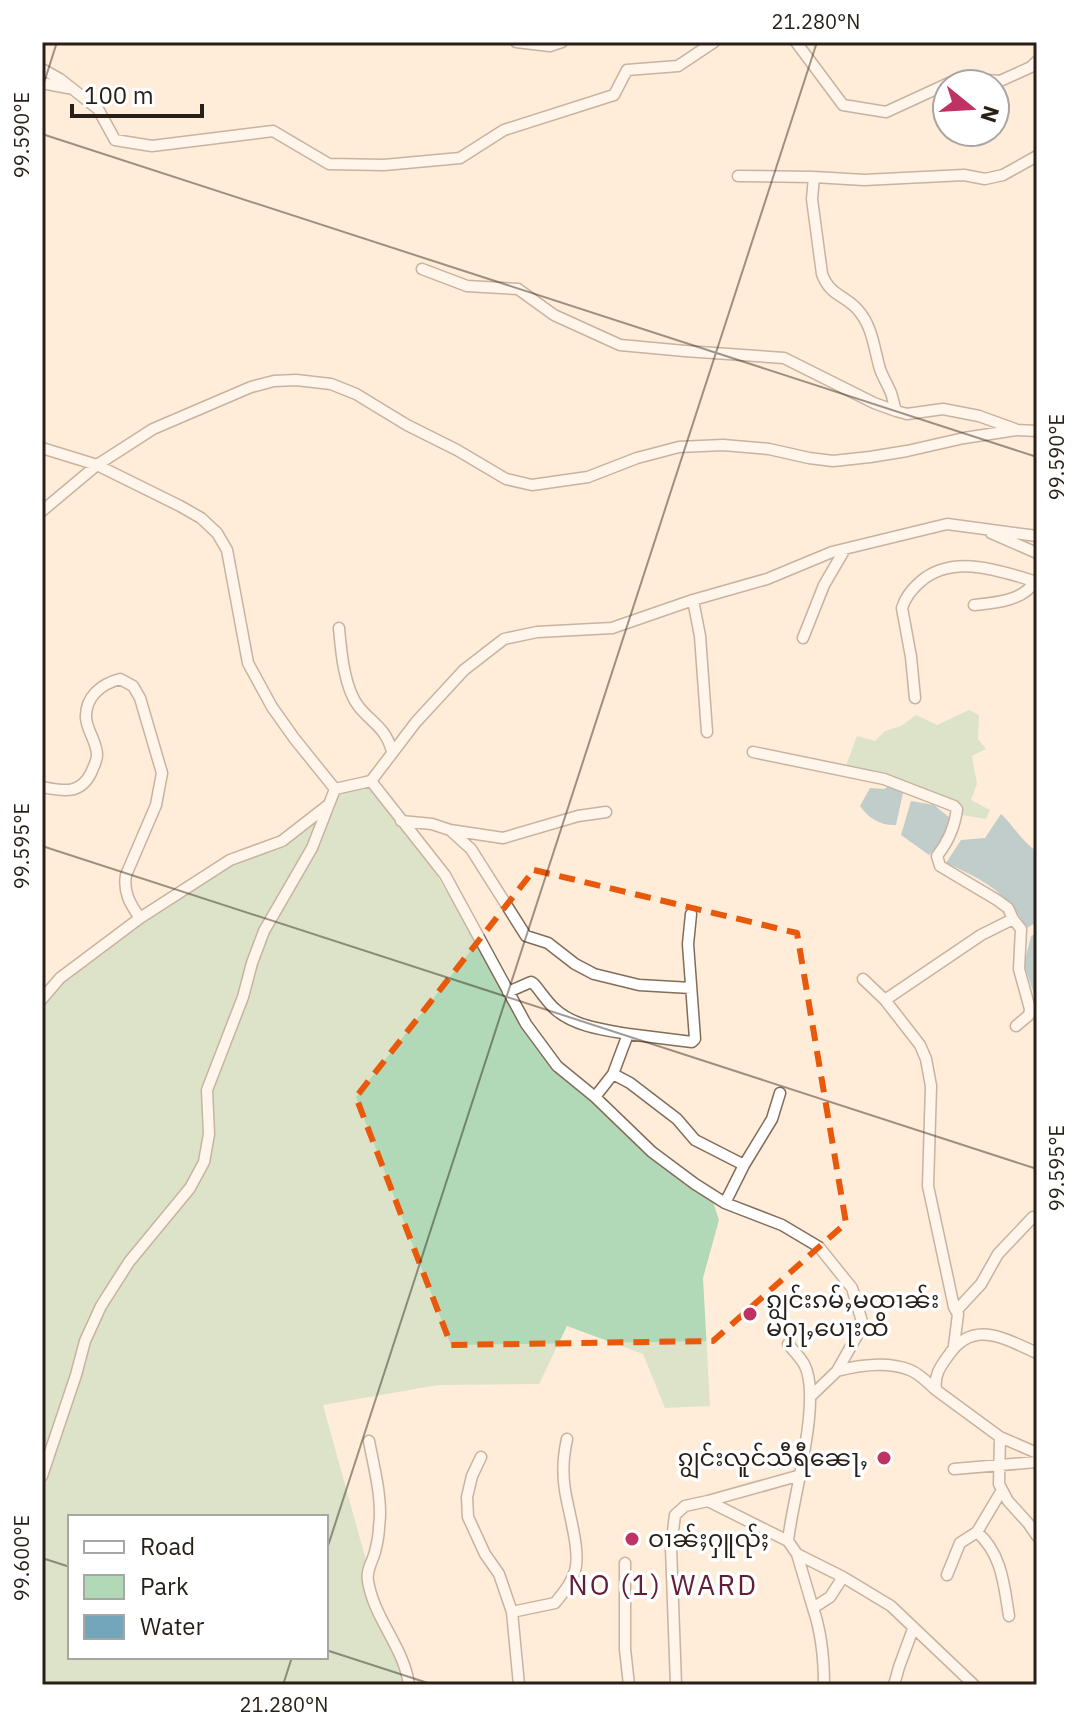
<svg xmlns="http://www.w3.org/2000/svg" width="1079" height="1727" viewBox="0 0 1079 1727" font-family="'IBM Plex Sans','Noto Sans Myanmar',sans-serif">
  <style>
    .green { fill: #b1d8b7; fill-rule: evenodd }
    .water { fill: #73a6bb }
    .lines { fill: none; stroke-linecap: round; stroke-linejoin: round }
    .minor-casing { stroke: #836d59; stroke-width: 13 }
    .minor { stroke: #fff; stroke-width: 10 }
    .marked { fill: none; stroke: #e8590c; stroke-width: 6; stroke-dasharray: 16 10; stroke-linejoin: round }
    .ticks { fill: none; stroke: #281f17; stroke-width: 2; stroke-opacity: 0.45 }
    .poi-dot { fill: #be3264; stroke: #fff; stroke-width: 3 }
    .labels { text-anchor: middle; stroke-width: 7; stroke-linejoin: round; paint-order: stroke }
    .poi-label { font-size: 24px; fill: #281f17; stroke: #fff; text-anchor: start }
    .quarter-label { font-size: 28px; letter-spacing: 2px; fill: #621e34; stroke: #fff }
    .neatline { fill: none; stroke: #281f17; stroke-width: 3 }
    .ticks-label { font-size: 20px; text-anchor: middle; fill: #281f17 }
  </style>
  <rect width="100%" height="100%" fill="#ffecd9"/>
  <path class="green" d="M969,710L979,715L978,739L986,749L972,756L977,784L971,800L990,810L986,819L956,814L934,796L894,779L873,782L844,771L857,736L875,741L885,731L901,726L916,715L937,725Z
    M369,774L401,816L529,1029L580,1083L667,1165L713,1202L719,1220L703,1278L710,1406L665,1408L643,1354L567,1326L539,1384L438,1385L323,1405L367,1564L402,1660L407,1685H42V1002L93,950L236,858L311,818L332,788ZM70,1517H326V1657H70Z"/>
  <path class="water" d="M893,784L903,793L896,825C881,826 868,818 860,806L870,788L884,789Z
    M911,801L934,805L950,818L943,841L929,855L901,835Z
    M1001,814C1014,826 1022,842 1037,851V922L1027,928C1005,891 984,880 946,863L961,840L985,838Z
    M1037,933V1003L1024,964L1031,936Z"/>
  <g class="lines">
    <g class="minor-casing">
      <path id="minor" d="M516,42L550,46L562,42
        M796,42L843,105L886,112L960,78L1000,81L1031,67L1037,61
        M42,69L60,79L98,109L115,140L152,146L273,131L329,164L384,165L460,158L504,130L614,95L627,70L678,66L714,42
        M42,83L68,88
        M738,176L814,177L864,180L964,175L985,179L1003,175L1037,156
        M814,177L812,199L822,274C830,296 845,295 858,310C873,327 874,349 880,369C883,378 888,385 891,393C893,399 894,405 896,411
        M422,269L467,286L518,289L554,315L620,345L685,351L784,358L874,403L896,411L907,414L943,409L979,416L1015,429
        M42,448L97,465L180,506L201,518L217,533L227,550L248,663L272,707L294,738L335,789L371,781L416,722L464,670L504,639L537,632L612,628L693,600L767,579L832,552L947,524L1037,536
        M42,511L97,465L153,429L251,387L274,381L296,380L331,384L356,394L407,425L457,450L506,479L532,485L588,477L637,458L679,447L723,445L769,449L809,458L833,461L870,457L907,451L964,438L1016,430L1037,431
        M991,533L1037,553
        M693,600L700,636L707,732
        M974,605C994,603 1024,601 1035,581
        M339,628C341,651 344,688 359,707C373,724 385,727 392,751
        M803,638L824,585L845,549
        M915,698L911,657L902,608C905,598 912,589 920,582C953,553 1000,571 1037,582
        M753,752L884,779L954,806L957,809C955,826 948,842 937,856L940,866L997,900L1008,908L1013,919
        M371,781L445,875L526,1024L557,1066L595,1097L652,1152L695,1184L725,1203L782,1225L819,1247L852,1288L863,1325L837,1371L811,1396
        M42,787C63,791 80,795 91,773C93,768 97,761 97,755C97,742 87,731 86,718C85,697 101,684 120,679L133,686L140,698L162,773L156,805L126,875C123,892 130,904 140,918
        M401,821L432,824L450,830L503,838L578,816L606,812
        M450,830L471,849L526,936L548,943L575,964L594,974L639,985L691,988
        M863,979L885,1000L920,1045L926,1059L931,1086L928,1186L954,1307L958,1314L954,1346
        M508,992L531,982L534,984C541,992 547,1002 555,1009C573,1026 604,1030 628,1034
        M42,999L60,978L140,918L230,860L282,841L327,806
        M885,1000L981,935L1013,919L1021,929L1019,969L1030,1009L1029,1015L1016,1026
        M613,1074L630,1083L677,1119L695,1140L744,1165
        M595,1097L613,1074L628,1034L692,1042L695,1039L688,944L691,914
        M725,1203L744,1165L772,1119L780,1093
        M956,1311L981,1284L998,1254L1033,1217
        M788,1344C793,1350 800,1357 804,1364C823,1398 792,1500 788,1541L797,1554L843,1577L891,1606L974,1685
        M1037,1353C1005,1339 973,1318 948,1356C940,1367 934,1375 936,1390L1000,1437L999,1484L1008,1501L1028,1523L1037,1536
        M837,1371C860,1365 887,1361 910,1370C920,1374 928,1383 936,1390
        M1000,1437L1037,1453
        M369,1441C374,1468 383,1500 379,1527C379,1535 377,1544 375,1552C372,1563 366,1570 368,1581C374,1619 404,1647 409,1685
        M481,1457L472,1476L467,1497L468,1517L485,1554L499,1574L512,1612L519,1685
        M954,1469L1037,1462
        M42,1476L76,1375L85,1341L101,1306L129,1262L190,1188L204,1162L209,1134L207,1090L243,997L252,963L264,931L312,848L335,789
        M708,1501L788,1541
        M977,1532C1002,1554 1004,1585 1009,1616
        M797,1554L813,1608
        M625,1563V1649L629,1685
        M947,1575L960,1543L977,1532L1002,1490
        M512,1612L555,1603C563,1593 571,1584 575,1571C581,1551 568,1511 565,1490C562,1472 563,1457 567,1439
        M676,1685L671,1547L675,1515L685,1506L708,1501L801,1475
        M824,1685C824,1658 822,1634 813,1608L830,1597L843,1577
        M894,1685L899,1667L913,1629"/>
    </g>
    <use href="#minor" class="minor"/>
  </g>
  <path d="M0 0H1079V1727H0ZM534,870L797,933L846,1223L713,1341L451,1345L356,1097Z" fill="#ffecd9" fill-opacity=".55" fill-rule="evenodd"/>
  <path class="marked" d="M534,870L797,933L846,1223L713,1341L451,1345L356,1097Z"/>
  <path class="ticks" d="M42,89L57,42M42,134L1037,457M42,846L1037,1169M326,1552L817,42M42,1558L70,1567M326,1650L434,1685M283,1685L292,1657"/>
  <g class="poi-dot">
    <circle cx="750" cy="1314" r="8"/>
    <circle cx="884" cy="1458" r="8"/>
    <circle cx="632" cy="1539" r="8"/>
  </g>
  <g class="labels">
    <g class="poi-label">
      <text x="766" y="1308">ၵျွင်းၵမ်ႇမထၢၼ်း<tspan x="766" dy="28">မႁႃႇပေႃးထိ</tspan></text>
      <text x="868" y="1466" text-anchor="end">ၵျွင်းလူင်သီရီၼေႃႇ</text>
      <text x="648" y="1547">ဝၢၼ်ႈႁူၺ်ႈ</text>
    </g>
    <g class="quarter-label">
      <text x="663" y="1595">NO (1) WARD</text>
    </g>
  </g>
  <rect width="1079" height="1727" fill="none" stroke="#ffffff" stroke-width="88"/>
  <rect x="68" y="1515" width="260" height="144" fill="#ffffff" stroke="#a9a5a2" stroke-width="2"/>
  <rect x="84" y="1541" width="40" height="12" fill="#ffffff" stroke="#a9a5a2" stroke-width="2"/>
  <text x="140" y="1555" font-size="24" fill="#281f17">Road</text>
  <rect x="84" y="1575" width="40" height="24" fill="#b1d8b7" stroke="#a9a5a2" stroke-width="2"/>
  <text x="140" y="1595" font-size="24" fill="#281f17">Park</text>
  <rect x="84" y="1615" width="40" height="24" fill="#73a6bb" stroke="#a9a5a2" stroke-width="2"/>
  <text x="140" y="1635" font-size="24" fill="#281f17">Water</text>
  <g transform="translate(971 108) rotate(108)"><circle r="38" fill="#ffffff" stroke="#a9a5a2" stroke-width="2"/>
  <path d="M0-6L14 30L0 20L-14 30Z" fill="#be3264"/>
  <text y="-12" font-size="22" font-weight="bold" text-anchor="middle" fill="#281f17">N</text>
  </g>
  <path d="M72 104v12h130v-12" fill="none" stroke="#281f17" stroke-width="4"/>
  <text x="84" y="104" font-size="24" fill="#281f17" stroke="#ffffff" stroke-width="6" paint-order="stroke">100 m</text>
  <rect x="44" y="44" width="991" height="1639" class="neatline"/>
  <g class="ticks-label">
    <text x="816" y="29">21.280°N</text>
    <text transform="translate(22 135) rotate(-90)" y="7">99.590°E</text>
    <text transform="translate(1057 457) rotate(-90)" y="7">99.590°E</text>
    <text transform="translate(22 846) rotate(-90)" y="7">99.595°E</text>
    <text transform="translate(1057 1168) rotate(-90)" y="7">99.595°E</text>
    <text transform="translate(22 1558) rotate(-90)" y="7">99.600°E</text>
    <text x="284" y="1712">21.280°N</text>
  </g>
</svg>
